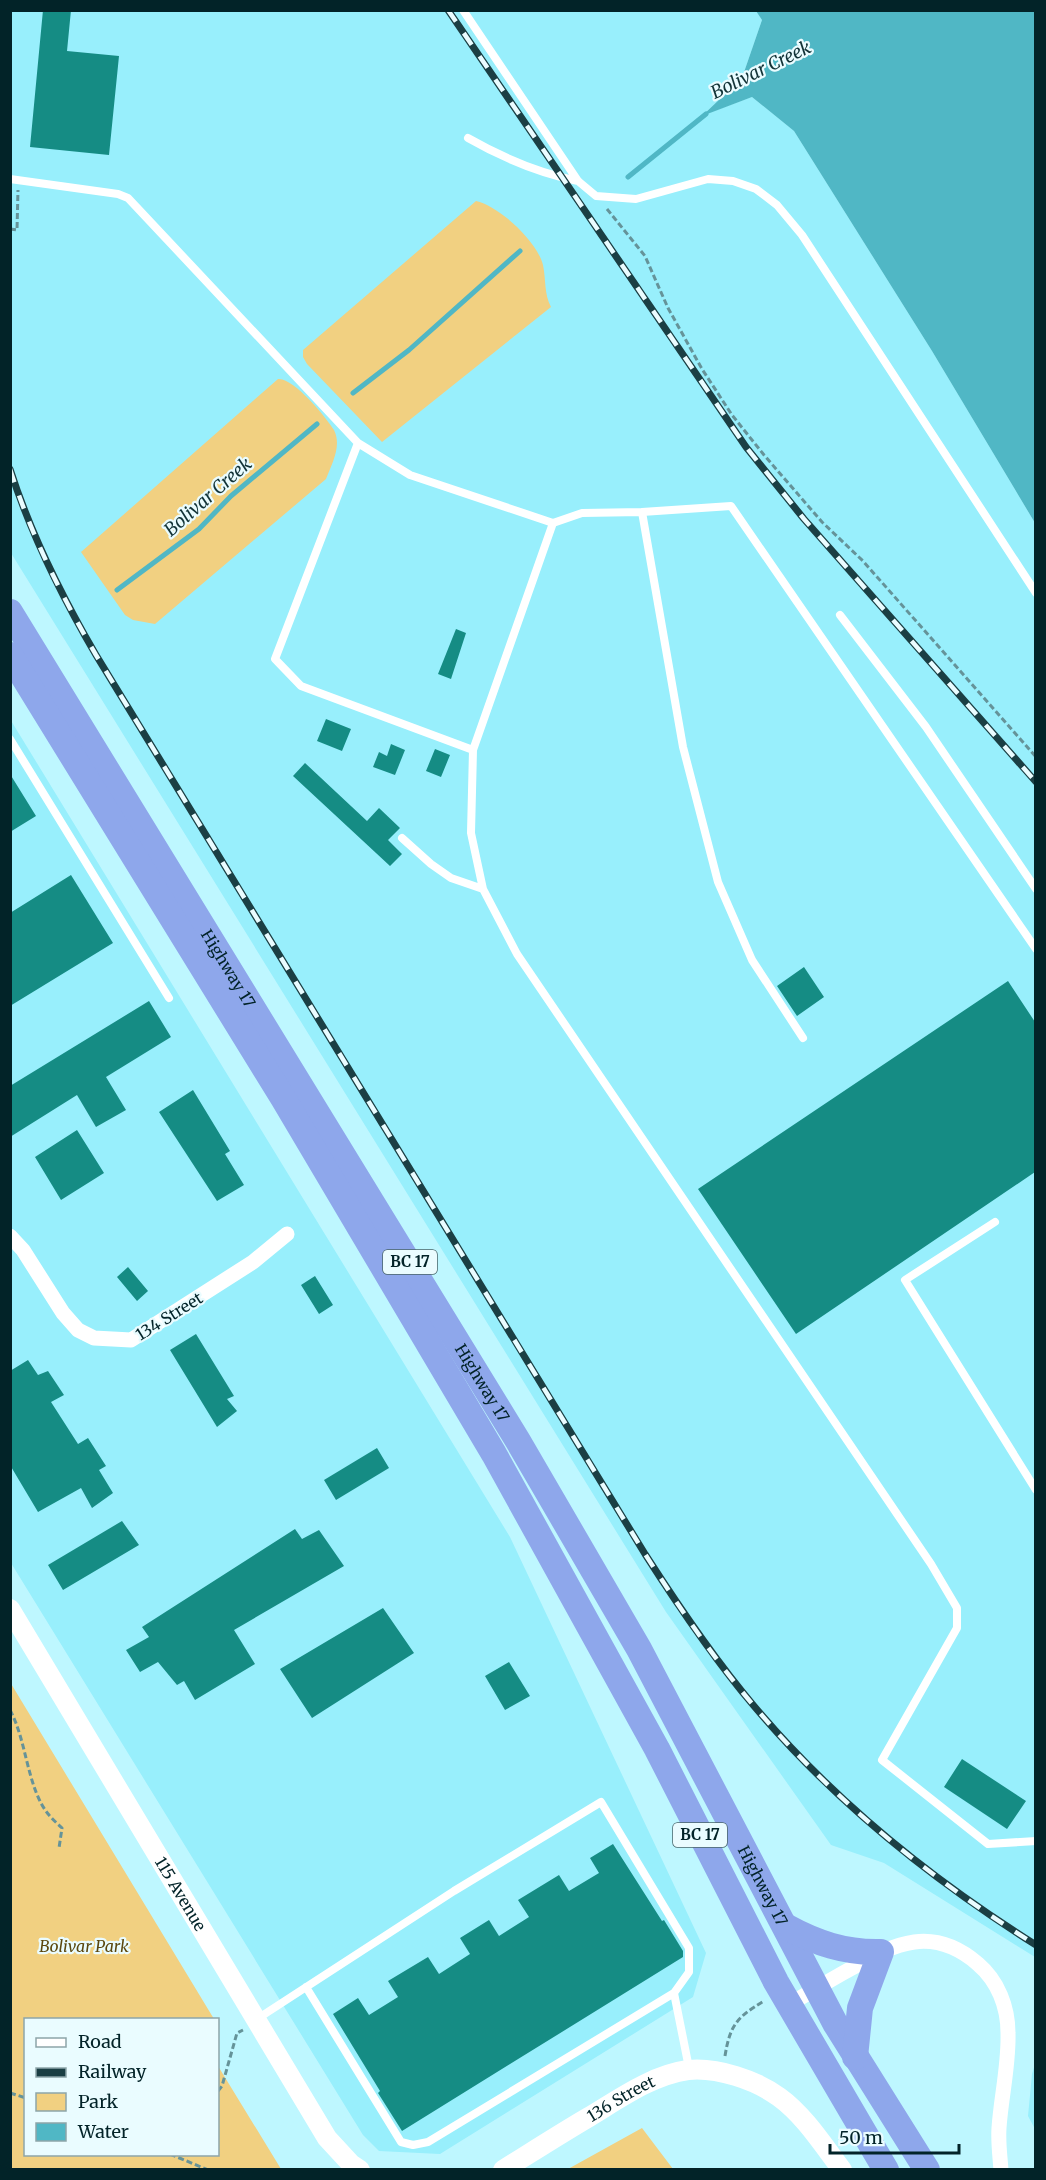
<svg xmlns="http://www.w3.org/2000/svg" width="1046" height="2180" viewBox="0 0 1046 2180" font-family="Merriweather,serif">
  <style>
    .built { fill: #98effc }
    .green { fill: #f1d081 }
    .water { fill: #50b7c5 }
    .lines { fill: none; stroke-linecap: round; stroke-linejoin: round }
    .stream { stroke: #50b7c5; stroke-width: 5 }
    .building { fill: #158c84 }
    .path { stroke: #659399; stroke-width: 3; stroke-dasharray: 6 3; stroke-linecap: butt }
    .service { stroke: #fff; stroke-width: 8 }
    .minor { stroke: #fff; stroke-width: 15 }
    .tertiary { stroke: #fff; stroke-width: 20 }
    .trunk { stroke: #8ea7eb; stroke-width: 26 }
    .rail-casing { stroke: #1b3f44; stroke-width: 7 }
    .rail { stroke: #eafcff; stroke-width: 4.5; stroke-dasharray: 14; stroke-linecap: butt }
    .labels { text-anchor: middle; stroke-width: 4.5; stroke-linejoin: round; paint-order: stroke }
    .shield { fill: #eafcff; stroke: #486468; stroke-width: 1.5 }
    .shield-label { font-size: 15px; font-weight: bold; fill: #022328 }
    .street-label { font-size: 16px; fill: #022328; stroke: #eafcff }
    .park-label { font-size: 16px; font-style: italic; fill: #5b470d; stroke: #eafcff }
    .water-label { font-size: 18px; font-style: italic; fill: #123337; stroke: #eafcff }
  </style>
  <rect width="100%" height="100%" fill="#bef7ff"/>
  <path class="built" d="M11,11H756L762,20L742,78L703,115L752,97L794,131L932,351L1035,523V1957L884,1863L831,1845L666,1612L11,553Z
    M10,719L510,1537L706,1953L693,1997L440,2154L379,2151L363,2135L11,1563Z
    M1035,2064V2129L1028,2116L1032,2074Z"/>
  <path class="green" d="M476,201C499,206 537,241 543,265C546,279 544,294 551,307L382,442L307,364L303,357V350Z
    M278,379C293,377 326,417 334,430C342,446 332,463 326,479L155,624L133,620L125,615L81,552Z
    M10,1682L214,2019L26,2020V2154H218V2066L281,2169H11Z
    M642,2128L673,2169H568Z"/>
  <path class="water" d="M756,11H1035V523L932,351L794,131L752,97L702,116L742,78L762,20Z"/>
  <g class="lines">
    <path class="stream" d="M628,177L706,114
      M353,393L409,350L520,251
      M117,590L199,529L231,496L317,424"/>
  </g>
  <path class="building" d="M43,10H71L67,51L119,56L109,155L30,147Z
    M456,629L466,633L451,679L438,674Z
    M326,719L351,729L342,751L317,741Z
    M391,744L405,750L395,775L373,767L379,752L387,756Z
    M435,749L450,755L441,777L426,771Z
    M305,763L367,821L379,808L400,828L388,840L402,854L390,866L293,776Z
    M10,774L36,816L10,832Z
    M71,875L113,943L10,1006V913Z
    M804,967L824,997L797,1016L777,986Z
    M1008,981L1035,1022V1172L796,1334L698,1189Z
    M149,1001L171,1037L106,1077L126,1110L96,1127L77,1095L10,1137V1086Z
    M193,1090L230,1151L225,1154L244,1185L217,1201L159,1112Z
    M77,1130L104,1173L61,1200L35,1157Z
    M128,1267L148,1291L137,1301L117,1277Z
    M315,1276L333,1305L319,1314L301,1285Z
    M196,1334L234,1396L227,1399L237,1411L217,1427L170,1350Z
    M28,1360L38,1375L48,1371L64,1395L51,1402L78,1444L88,1438L106,1466L99,1470L113,1493L92,1508L81,1488L38,1512L10,1465V1371Z
    M377,1448L389,1468L336,1500L324,1480Z
    M122,1521L139,1545L63,1590L48,1565Z
    M295,1529L302,1539L319,1530L344,1566L234,1630L255,1664L195,1700L184,1681L177,1685L158,1662L140,1672L126,1650L149,1637L142,1627Z
    M383,1608L414,1653L312,1718L280,1669Z
    M509,1662L530,1696L505,1710L485,1676Z
    M962,1759L1026,1801L1007,1829L944,1787Z
    M613,1844L662,1921L664,1920L683,1951V1957L402,2131L378,2093L380,2091L333,2014L358,1998L369,2015L398,1997L388,1981L428,1957L439,1974L470,1954L460,1938L489,1920L499,1936L529,1917L518,1900L559,1875L569,1891L599,1873L590,1858Z"/>
  <g class="lines">
    <path class="path" d="M607,209L645,256L668,308L702,369L732,415L764,455L822,522L863,561L1036,757
      M10,229L17,230L18,190
      M10,1710C27,1741 27,1789 49,1815C53,1820 58,1824 62,1828L59,1848
      M725,2056C730,2025 737,2017 764,2001
      M218,2091L222,2086L237,2033L243,2030
      M10,2093L26,2098
      M170,2154L208,2170"/>
    <path class="service" d="M463,10L578,181L596,196L636,199L708,179L733,181L756,189L777,205L802,235L1036,593
      M468,138C503,158 538,173 578,181
      M10,179L118,194L128,198L358,443L410,475L553,523L582,513L642,512L683,747L718,882L752,960L803,1038
      M358,443L275,659L301,686L473,750L553,523
      M642,512L731,506L1036,949
      M840,615L926,727L1036,889
      M10,739L169,998
      M473,750L471,833L483,889L517,954L931,1564L957,1608V1628L882,1760L988,1844L1036,1841
      M402,838L431,864L451,878L483,889
      M995,1222L905,1280L1036,1490
      M674,1993L689,2068
      M257,2019L454,1891L601,1802L689,1948V1972L674,1993L428,2142L413,2145L401,2142L306,1987"/>
    <path class="minor" d="M10,1236L23,1250L63,1313L78,1330L94,1338L131,1340L253,1262L287,1234
      M788,2005C809,1993 830,1980 852,1968C895,1943 933,1925 978,1964C998,1981 1008,2007 1008,2033C1009,2065 1001,2097 999,2128C998,2142 1000,2156 1001,2170"/>
    <g class="tertiary">
      <path id="s1" d="M10,1609L327,2138L351,2164L360,2170"/>
      <path id="s2" d="M503,2170C532,2152 560,2134 589,2117C619,2099 652,2075 688,2070C717,2067 756,2080 779,2097C804,2115 823,2145 842,2170"/>
    </g>
    <g class="trunk">
      <path id="s3" d="M10,612L518,1441L639,1649L835,2023L927,2170"/>
      <path d="M10,655L283,1098L494,1454L657,1749L776,1982L886,2170"/>
      <path d="M785,1926C816,1943 845,1953 881,1952L860,2008L855,2057"/>
    </g>
    <g class="rail-casing">
      <path id="rail" d="M448,10L746,447L804,519L1036,782
        M10,469C31,535 61,595 96,655L645,1554C679,1607 714,1659 754,1706C834,1801 931,1879 1036,1945"/>
    </g>
    <use href="#rail" class="rail"/>
  </g>
  <g class="labels">
    <g class="shield">
      <rect x="383" y="1250" width="54" height="24" rx="4.5"/>
      <rect x="673" y="1823" width="54" height="24" rx="4.5"/>
    </g>
    <g class="shield-label">
      <text x="410" y="1267">BC 17</text>
      <text x="700" y="1840">BC 17</text>
    </g>
    <g class="street-label">
      <text dy="6" stroke="none"><textPath href="#s3" startOffset="418">Highway 17</textPath></text>
      <text transform="translate(169 1316) rotate(-32)" y="6">134 Street</text>
      <text dy="6" stroke="none"><textPath href="#s3" startOffset="904">Highway 17</textPath></text>
      <text dy="6" stroke="none"><textPath href="#s3" startOffset="1480">Highway 17</textPath></text>
      <text dy="6" stroke="none"><textPath href="#s1" startOffset="332">115 Avenue</textPath></text>
      <text dy="6" stroke="none"><textPath href="#s2" startOffset="138">136 Street</textPath></text>
    </g>
    <g class="park-label">
      <text x="84" y="1952">Bolivar Park</text>
    </g>
    <g class="water-label">
      <text transform="translate(761 70) rotate(-26)" y="6">Bolivar Creek</text>
      <text transform="translate(208 497) rotate(-41)" y="6">Bolivar Creek</text>
    </g>
  </g>
  <rect width="1046" height="2180" fill="none" stroke="#022328" stroke-width="24"/>
  <rect x="24" y="2018" width="195" height="138" fill="#eafcff" stroke="#8da5a9" stroke-width="1.5"/>
  <rect x="36" y="2038" width="30" height="9" fill="#ffffff" stroke="#8da5a9" stroke-width="1.5"/>
  <text x="78" y="2048" font-size="18" fill="#022328">Road</text>
  <rect x="36" y="2068" width="30" height="9" fill="#1b3f44" stroke="#8da5a9" stroke-width="1.5"/>
  <text x="78" y="2078" font-size="18" fill="#022328">Railway</text>
  <rect x="36" y="2093" width="30" height="18" fill="#f1d081" stroke="#8da5a9" stroke-width="1.5"/>
  <text x="78" y="2108" font-size="18" fill="#022328">Park</text>
  <rect x="36" y="2123" width="30" height="18" fill="#50b7c5" stroke="#8da5a9" stroke-width="1.5"/>
  <text x="78" y="2138" font-size="18" fill="#022328">Water</text>
  <path d="M830 2144v9h129v-9" fill="none" stroke="#022328" stroke-width="3"/>
  <text x="839" y="2144" font-size="18" fill="#022328" stroke="#eafcff" stroke-width="4.5" paint-order="stroke">50 m</text>
</svg>
